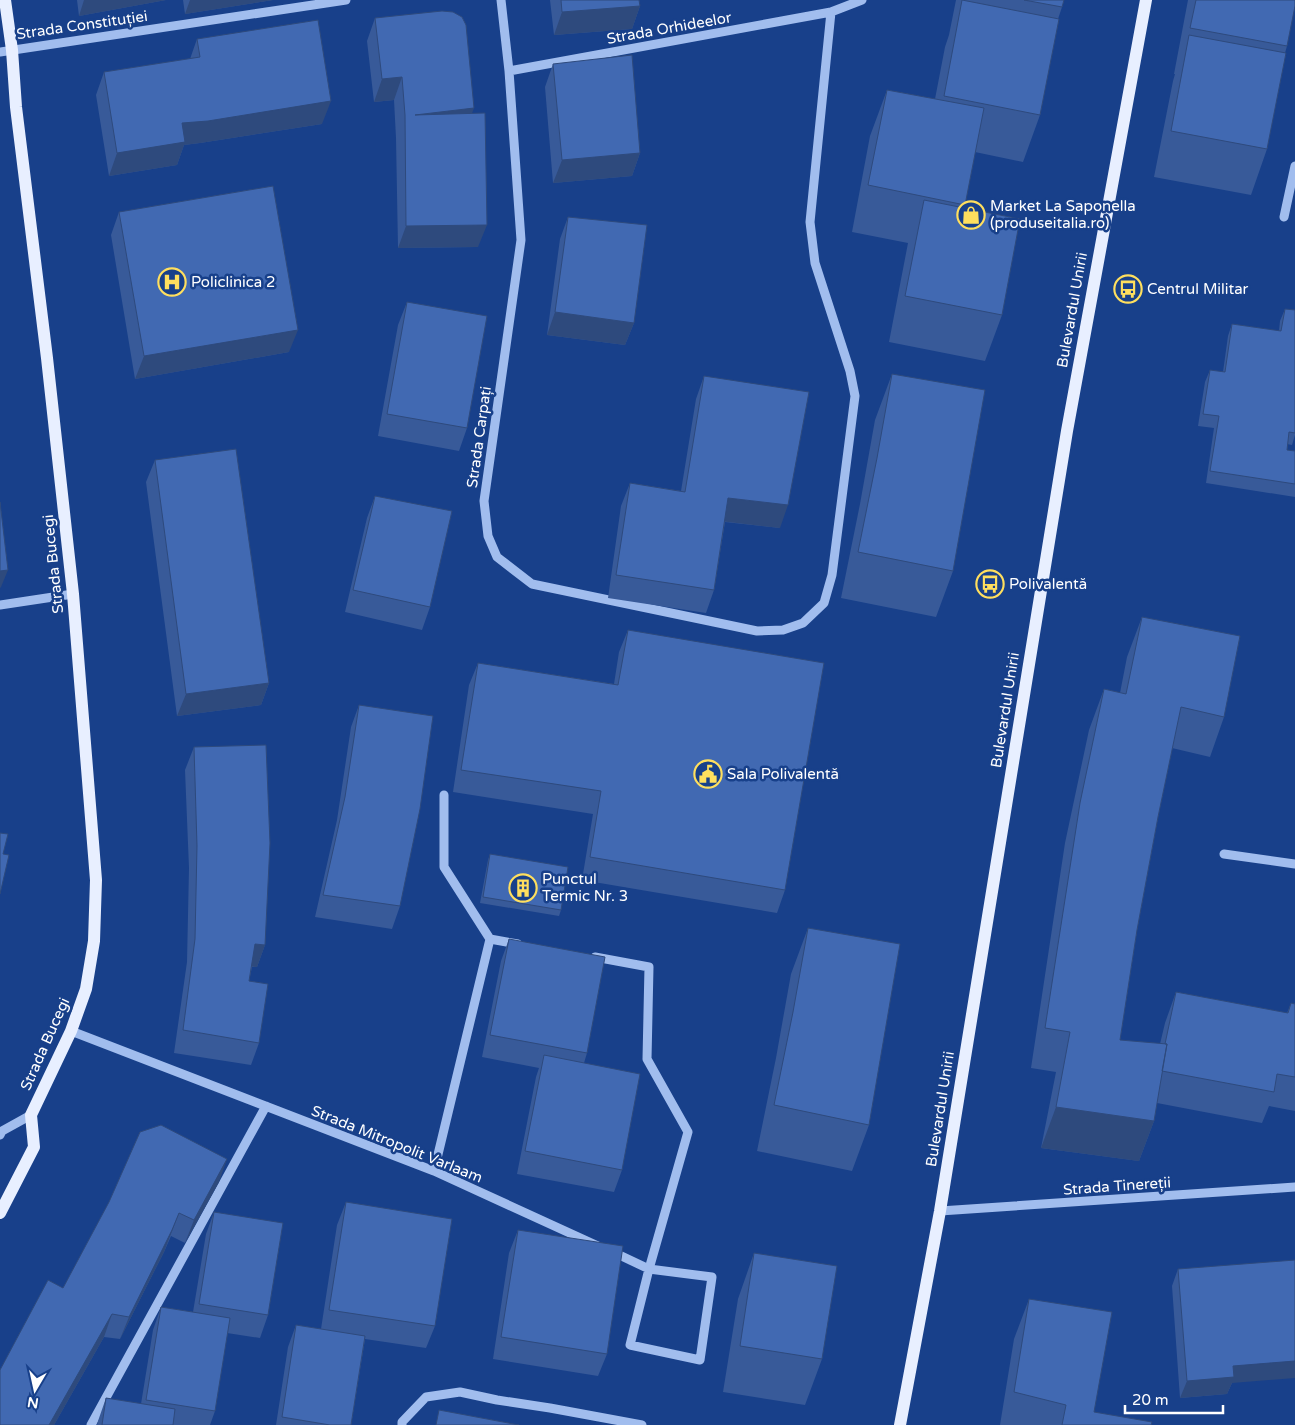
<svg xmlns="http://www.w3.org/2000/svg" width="1295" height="1425" viewBox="0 0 1295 1425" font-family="'Varela Round',sans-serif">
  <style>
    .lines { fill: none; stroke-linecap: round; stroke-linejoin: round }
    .minor { stroke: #a1bdee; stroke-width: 9 }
    .major { stroke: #e8efff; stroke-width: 12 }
    .wall { fill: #385a99 }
    .shaded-wall { fill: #2e4a7d }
    .building { fill: #4169b2; stroke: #2e4a7d }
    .labels { text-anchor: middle; stroke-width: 5; stroke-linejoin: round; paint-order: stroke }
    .street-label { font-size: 15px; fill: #fff; stroke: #18408a }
    .poi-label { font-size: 15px; fill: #fff; stroke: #18408a; text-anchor: start }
  </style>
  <rect width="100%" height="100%" fill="#18408a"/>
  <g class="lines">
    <path class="minor" d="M501,0L509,71L521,240L484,501L488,536L497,557L532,584L757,631L783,630L803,623L824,603L832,575L855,396L850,371L815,263L810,222L831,12
      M0,52L346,0
      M509,71L831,12L862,0
      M1284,217L1295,166
      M0,605L73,594
      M1224,854L1295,864
      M490,939L518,944
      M595,957L649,967L647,1059L688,1132L649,1269L630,1345L700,1360L712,1277L649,1269L613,1252
      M71,1031L434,1171L598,1246
      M0,1135L2,1131L31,1115
      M434,1171L490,939L444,867V795
      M940,1211L1295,1187
      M91,1425L266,1106
      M402,1425V1422L426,1397L460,1392L497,1400L550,1408L642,1425"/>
    <path class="major" d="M0,1213L34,1147L31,1115L71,1031L86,989L94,941L96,880L73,594L47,358L16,107L12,50L5,0
      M900,1425L940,1211L1067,431L1146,0"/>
  </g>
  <path class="wall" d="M77,0H166L79,16Z
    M183,0H273L185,14Z
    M550,0H639L640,6L632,29L554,35Z
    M956,0H1064L1062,7L1058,19L1040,115L1023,162L975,152L964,208L1002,315L985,361L889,342L908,243L852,232L870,136L887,90L935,99L945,47L949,35Z
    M1188,0H1295L1287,46L1285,53L1267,149L1251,195L1154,177L1173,81L1175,74H1174Z
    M375,18L472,114L478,247L398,248L396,138L394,100L374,102L367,41Z
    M197,39L322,124L200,143L184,145L177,165L109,176L96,95L104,72L190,59Z
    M553,64L640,153L632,176L553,183L545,87Z
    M119,212L289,352L135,379L111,235Z
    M568,217L634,323L625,345L547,335L560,239Z
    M407,302L467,428L459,451L378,436L398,325Z
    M1285,309L1295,310V435L1292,445L1287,444V450L1295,451V497L1206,483L1214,428L1198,426L1205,382L1210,370L1223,372L1228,336L1232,324L1279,331L1280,321Z
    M892,374L953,571L936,617L841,598L860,504L875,420Z
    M704,376L780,528L725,522L714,590L706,613L608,598L621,506L630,483L681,491L696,399Z
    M155,460L269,683L261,705L177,716L146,482Z
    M375,496L430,607L422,630L345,612L367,518Z
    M1142,617L1224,717L1210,757L1172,748L1158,817L1137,930L1120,1040L1160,1044L1165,1023L1176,992L1287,1013L1291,1003L1295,1004V1111L1269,1106L1262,1123L1157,1103L1154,1121L1139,1161L1041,1148L1056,1072L1031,1068L1065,843L1089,730L1104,689L1120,693L1127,657Z
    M628,630L785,890L777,913L582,880L593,814L453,792L469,685L478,663L614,684L619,652Z
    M359,705L400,906L392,929L315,917L337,820L351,727Z
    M194,747L265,945L257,967H252L249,981L259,1043L251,1065L174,1053L187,962L189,868L185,770Z
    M490,854L561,910L559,916L480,903L488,860Z
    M808,928L869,1125L852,1171L757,1151L776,1058L791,974Z
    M509,939L587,1053L584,1063L622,1170L614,1192L517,1174L536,1077L539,1068L482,1057L501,961Z
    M219,1182L185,1243L171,1236L164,1252L120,1339L104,1337L54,1425H0L63,1288Z
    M346,1202L435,1326L426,1348L365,1339L351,1425H276L288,1347L296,1325L321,1329L337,1225Z
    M214,1212L268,1315L260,1338L227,1333L215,1411L210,1425H97L98,1421L106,1398L141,1404L153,1330L161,1307L193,1312L206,1234Z
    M518,1230L607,1354L598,1376L493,1359L509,1253Z
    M754,1253L822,1359L805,1405L723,1392L738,1299Z
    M1178,1269L1232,1383L1227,1394L1180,1398L1172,1286Z
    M1029,1299L1094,1412L1151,1425H1000L1014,1339Z"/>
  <path class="shaded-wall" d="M84,0H166L79,16Z
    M190,0H273L185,14Z
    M640,6L632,29L554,35L562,12Z
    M402,77L394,100L374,102L382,79Z
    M331,101L322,124L200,143L184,145L177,165L109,176L117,153L182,123Z
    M474,108L466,130L415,115Z
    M640,153L632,176L553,183L562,160Z
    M487,225L478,247L398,248L406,226Z
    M555,312L634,323L625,345L547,335Z
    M298,330L289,352L135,379L144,356Z
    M728,498L788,505L780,528L720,521Z
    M8,570L1,587L0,588V571Z
    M269,683L261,705L177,716L186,694Z
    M255,944L265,945L257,967L247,966Z
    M1056,1107L1154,1121L1139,1161L1041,1148Z
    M227,1159L219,1182L185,1243L194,1220Z
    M179,1213L164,1252L120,1339L129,1317Z
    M112,1314L104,1337L54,1425H49Z
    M1295,1361V1378L1232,1383L1227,1394L1180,1398L1187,1381L1233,1366Z"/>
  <path class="building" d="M561,0H639L640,6L562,12Z
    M962,0L1059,19L1040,115L944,96Z
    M1024,0H1064L1062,7Z
    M1196,0H1295V6L1287,46L1190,28Z
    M442,11L453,12L462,17L466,25L474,108L415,115L485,113L487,225L406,226L405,115L402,77L382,79L375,18Z
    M318,20L331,101L208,121L182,123L185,142L117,153L104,72L200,57L197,39Z
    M1189,35L1286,53L1267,149L1171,131Z
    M632,55L640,153L562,160L553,64Z
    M887,90L984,108L965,205L868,185Z
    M273,186L298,330L144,356L119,212Z
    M924,200L1020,219L1002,315L905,296Z
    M568,217L647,225L634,323L555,312Z
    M407,302L487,316L467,428L387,414Z
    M1285,309L1295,310V433L1289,432L1287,450L1295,451V484L1210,471L1219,416L1203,414L1210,370L1225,372L1232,324L1281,331Z
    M892,374L985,390L953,571L858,552L877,458Z
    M704,376L809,392L788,505L728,498L714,590L616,575L630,483L685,492Z
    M236,449L269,683L186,694L155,460Z
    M375,496L452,511L430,607L353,590Z
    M0,502L8,570L0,571Z
    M1142,617L1240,636L1224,717L1181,707L1158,817L1137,930L1120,1040L1167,1044L1154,1121L1056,1107L1070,1032L1045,1028L1080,803L1104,689L1126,694Z
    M628,630L824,663L785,890L590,857L601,791L461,770L478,663L618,685Z
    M359,705L433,716L420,809L400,906L323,895L345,797Z
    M266,745L270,843L265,945L255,944L249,981L268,984L259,1043L183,1030L195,939L197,846L194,747Z
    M0,833L8,834L3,854L9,855L0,894Z
    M490,854L568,867L561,910L483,897Z
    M808,928L900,944L869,1125L774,1105L793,1012Z
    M509,939L605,957L587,1053L490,1035Z
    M1176,992L1288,1013L1291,1003L1295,1004V1077L1277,1074L1274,1092L1162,1071L1167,1044H1165Z
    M544,1055L640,1074L622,1170L525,1151Z
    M161,1125L227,1159L194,1220L179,1213L172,1230L129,1317L112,1314L49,1425H0V1370L48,1280L63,1288L109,1202L140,1132Z
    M346,1202L452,1219L435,1326L329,1310Z
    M214,1212L283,1223L268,1315L199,1304Z
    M518,1230L623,1246L607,1354L501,1337Z
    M754,1253L837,1266L822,1359L740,1346Z
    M1295,1260V1361L1233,1366L1234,1377L1187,1381L1178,1269Z
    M1029,1299L1112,1312L1094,1412L1152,1422L1151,1425H1062L1066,1405L1014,1392Z
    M161,1307L230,1318L215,1411L146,1400Z
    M296,1325L365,1336L351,1425H330L282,1417Z
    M106,1398L175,1409L173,1425H102Z
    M439,1410L519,1425H436Z"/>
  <defs>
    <g id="shop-ring" transform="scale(1.4375)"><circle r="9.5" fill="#18408a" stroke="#ffdf5e" stroke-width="1.5"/><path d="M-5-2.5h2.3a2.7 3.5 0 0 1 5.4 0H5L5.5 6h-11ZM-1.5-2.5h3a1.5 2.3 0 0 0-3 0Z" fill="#ffdf5e"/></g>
    <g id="hospital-ring" transform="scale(1.4375)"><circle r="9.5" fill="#18408a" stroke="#ffdf5e" stroke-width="1.5"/><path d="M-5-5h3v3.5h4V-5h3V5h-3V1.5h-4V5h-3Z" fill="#ffdf5e"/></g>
    <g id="bus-ring" transform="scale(1.4375)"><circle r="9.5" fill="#18408a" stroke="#ffdf5e" stroke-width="1.5"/><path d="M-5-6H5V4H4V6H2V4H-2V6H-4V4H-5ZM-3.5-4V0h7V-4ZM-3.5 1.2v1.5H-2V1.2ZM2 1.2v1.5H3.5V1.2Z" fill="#ffdf5e"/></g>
    <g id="civic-ring" transform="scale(1.4375)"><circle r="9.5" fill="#18408a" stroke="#ffdf5e" stroke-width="1.5"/><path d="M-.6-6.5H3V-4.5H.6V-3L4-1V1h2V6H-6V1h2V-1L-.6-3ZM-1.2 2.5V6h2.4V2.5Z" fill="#ffdf5e"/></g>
    <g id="building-ring" transform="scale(1.4375)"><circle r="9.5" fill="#18408a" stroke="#ffdf5e" stroke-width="1.5"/><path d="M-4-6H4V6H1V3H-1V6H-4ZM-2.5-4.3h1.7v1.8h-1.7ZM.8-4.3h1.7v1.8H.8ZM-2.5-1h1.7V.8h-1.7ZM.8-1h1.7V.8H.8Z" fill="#ffdf5e"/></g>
  </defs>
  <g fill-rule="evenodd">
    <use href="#shop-ring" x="971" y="215"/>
    <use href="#hospital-ring" x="172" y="282"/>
    <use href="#bus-ring" x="1128" y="289"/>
    <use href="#bus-ring" x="990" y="584"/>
    <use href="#civic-ring" x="708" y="774"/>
    <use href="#building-ring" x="523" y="888"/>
  </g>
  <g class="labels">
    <g class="street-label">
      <text transform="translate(82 25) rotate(-8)" y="5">Strada Constituției</text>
      <text transform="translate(669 28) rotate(-10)" y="5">Strada Orhideelor</text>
      <text transform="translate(1072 310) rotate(-80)" y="5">Bulevardul Unirii</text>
      <text transform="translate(479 437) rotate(-82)" y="5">Strada Carpați</text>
      <text transform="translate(53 564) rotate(-96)" y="5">Strada Bucegi</text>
      <text transform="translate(1005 710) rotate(-81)" y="5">Bulevardul Unirii</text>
      <text transform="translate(45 1044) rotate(-66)" y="5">Strada Bucegi</text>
      <text transform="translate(940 1109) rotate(-81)" y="5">Bulevardul Unirii</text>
      <text transform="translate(397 1144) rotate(22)" y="5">Strada Mitropolit Varlaam</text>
      <text transform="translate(1117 1186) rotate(-4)" y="5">Strada Tinereții</text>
    </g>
    <g class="poi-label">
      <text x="990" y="211">Market La Saponella<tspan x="990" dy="17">(produseitalia.ro)</tspan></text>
      <text x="191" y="287">Policlinica 2</text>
      <text x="1147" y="294">Centrul Militar</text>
      <text x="1009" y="589">Polivalentă</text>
      <text x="727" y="779">Sala Polivalentă</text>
      <text x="542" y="884">Punctul<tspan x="542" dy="17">Termic Nr. 3</tspan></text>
    </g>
  </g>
  <g transform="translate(35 1390) rotate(189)" stroke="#18408a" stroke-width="4" paint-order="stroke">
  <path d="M0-4L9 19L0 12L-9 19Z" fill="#ffffff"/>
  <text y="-8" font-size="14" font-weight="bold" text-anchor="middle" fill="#ffffff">N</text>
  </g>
  <path d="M1125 1405v8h98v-8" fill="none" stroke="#ffffff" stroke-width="2.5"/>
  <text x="1132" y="1405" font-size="15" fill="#ffffff" stroke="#18408a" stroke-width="4" paint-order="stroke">20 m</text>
</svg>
